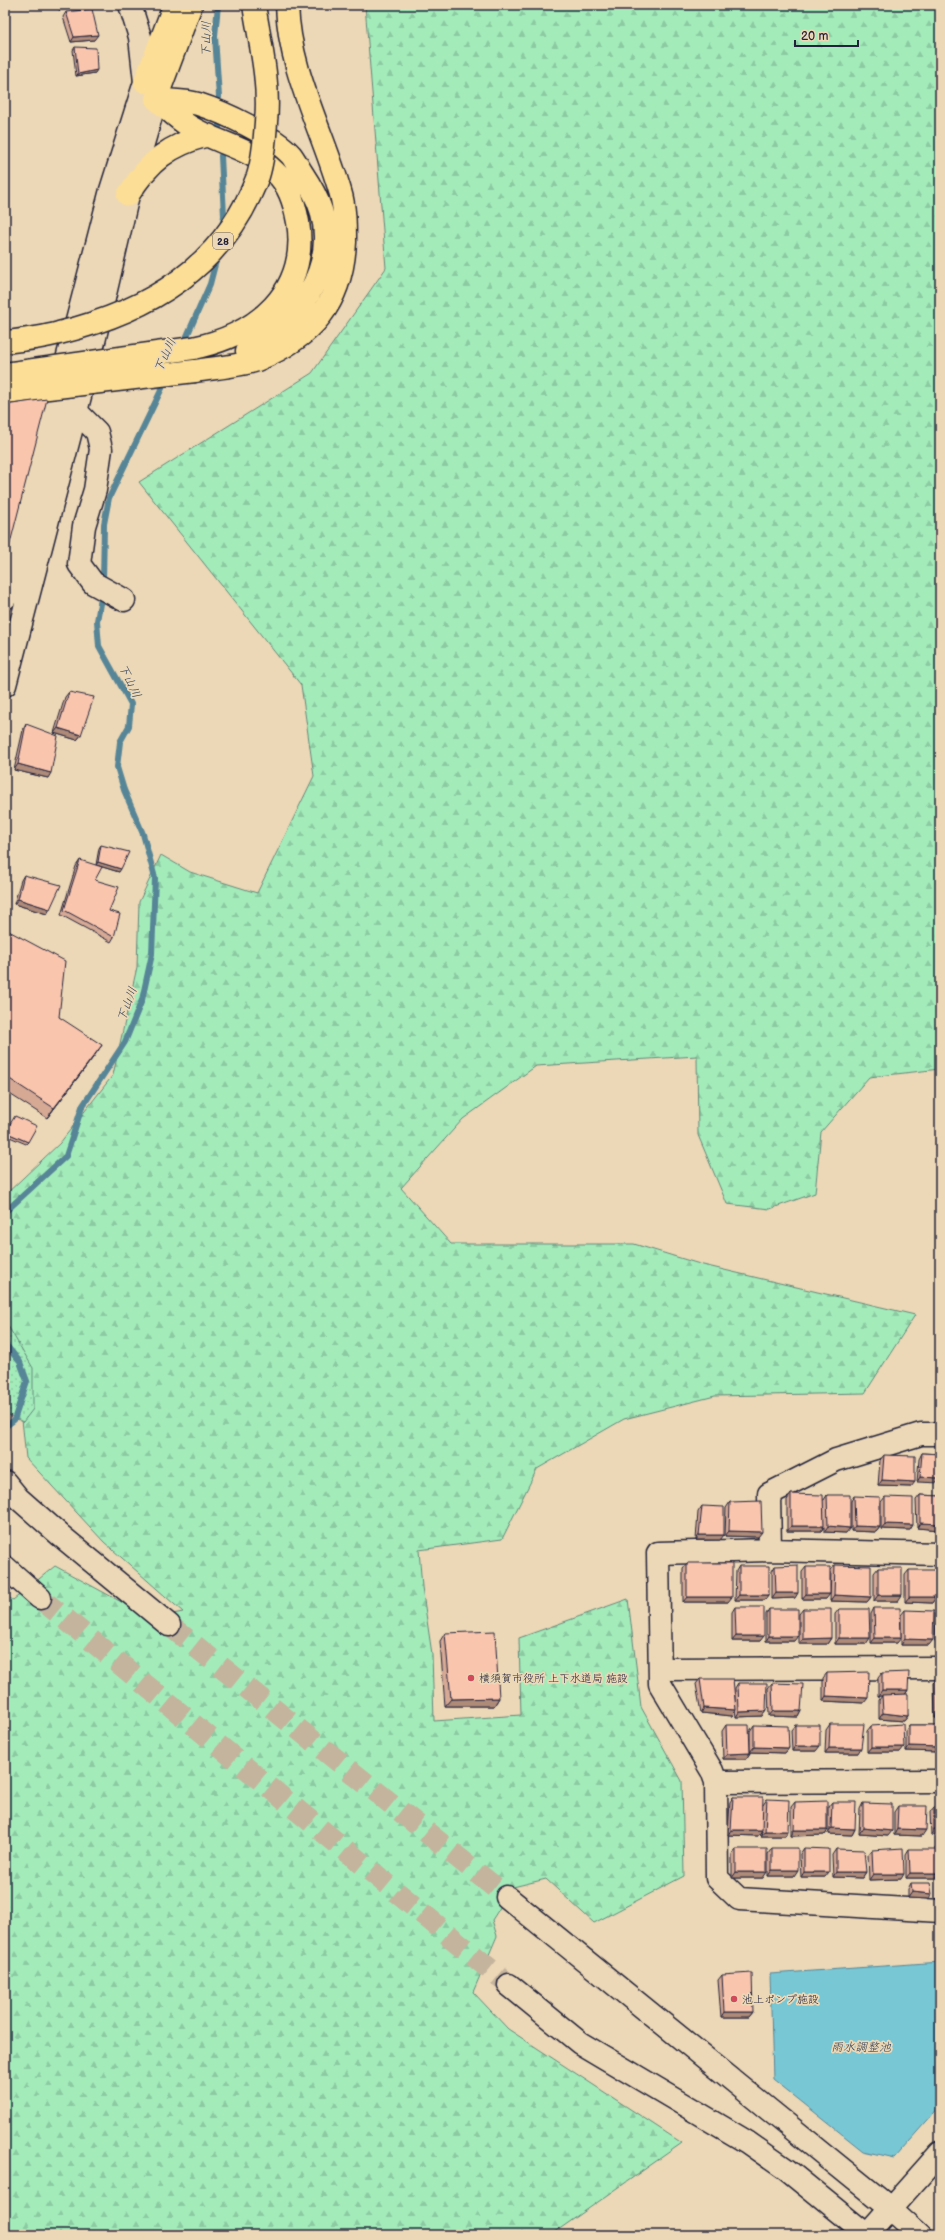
<svg xmlns="http://www.w3.org/2000/svg" width="945" height="2240" viewBox="0 0 945 2240" font-family="'Balsamiq Sans','Klee One',sans-serif">
  <style>
    .forest { fill: url(#forest-firs); stroke: #62877a }
    .park { fill: url(#park-dots); stroke: #62877a }
    .water { fill: #78c7d5; stroke: #568597 }
    .lines { fill: none; stroke-linecap: round; stroke-linejoin: round }
    .stream { stroke: #568597; stroke-width: 6 }
    .secondary-tunnel { stroke: #c4b49d; stroke-width: 22; stroke-dasharray: 22 11; stroke-linecap: butt }
    .street-casing { stroke: #22223b; stroke-width: 25 }
    .secondary-casing { stroke: #22223b; stroke-width: 25 }
    .highway-casing { stroke: #22223b; stroke-width: 25 }
    .street { stroke: #ecd8b6; stroke-width: 22 }
    .secondary { stroke: #ecd8b6; stroke-width: 22 }
    .highway { stroke: #fcde96; stroke-width: 22 }
    .highway-bridge-casing { stroke: #22223b; stroke-width: 25; stroke-linecap: butt }
    .highway-bridge { stroke: #fcde96; stroke-width: 22 }
    .wall { fill: #d6a995; stroke: #22223b }
    .shaded-wall { fill: #ae8a79; stroke: #22223b }
    .building { fill: #f9c5ad; stroke: #22223b }
    .poi-dot { fill: #d1495b; stroke: #ecd8b6; stroke-width: 1.5 }
    .labels { text-anchor: middle; stroke-width: 3.5; stroke-linejoin: round; paint-order: stroke }
    .shield { fill: #ecd8b6; stroke: #5f5960; stroke-width: 1 }
    .shield-label { font-size: 10px; font-weight: bold; fill: #22223b }
    .poi-label { font-size: 11px; fill: #22223b; stroke: #ecd8b6; text-anchor: start }
    .water-label { font-size: 12px; font-style: italic; fill: #33435a; stroke: #ecd8b6 }
  </style>
  <defs>
    <pattern id="forest-firs" width="22" height="20" patternUnits="userSpaceOnUse"><rect width="22" height="20" fill="#a3ecba"/><path d="M5 1l3.5 6h-7zM16 11l3.5 6h-7z" fill="#8ccaa1"/></pattern>
    <pattern id="park-dots" width="8" height="8" patternUnits="userSpaceOnUse"><rect width="8" height="8" fill="#a3ecba"/><path d="M2 2h.1M6 6h.1" fill="none" stroke="#8ccaa1" stroke-width="1.8" stroke-linecap="round"/></pattern>
  </defs>
  <rect width="100%" height="100%" fill="#ecd8b6"/>
  <filter id="ink" filterUnits="userSpaceOnUse"><feTurbulence type="fractalNoise" baseFrequency=".025" numOctaves="2"/><feDisplacementMap in="SourceGraphic" scale="8" xChannelSelector="R" yChannelSelector="G"/><feConvolveMatrix kernelMatrix="1 2 1 2 8 2 1 2 1" color-interpolation-filters="sRGB"/></filter>
  <g filter="url(#ink)">
    <path class="forest" d="M365,5H940V1069L869,1077L821,1132L815,1193L770,1209L727,1204L698,1135L697,1056L536,1066L463,1119L401,1188L451,1244H634L703,1265L915,1315L865,1393L715,1396L624,1419L537,1469L502,1539L419,1550L422,1587L432,1654L434,1721L521,1715L519,1638L628,1599L641,1707L682,1781L684,1876L594,1923L546,1879L513,1887L492,1920L497,1936L473,1992L508,2029L682,2143L551,2235H5V1595L13,1600L55,1566L151,1618L183,1612L104,1542L26,1458L17,1371L5,1353V1195L60,1143L113,1075L137,967L139,902L161,855L190,872L257,893L314,776L301,685L139,482L312,373L386,268Z"/>
    <path class="park" d="M5,1321L33,1368V1409L23,1422L5,1413Z"/>
    <path class="water" d="M940,1962V2106L894,2158L863,2151L773,2079L770,1974Z"/>
    <g class="lines">
      <path class="stream" d="M218,5L215,36L219,97
        M219,124V129
        M221,156L224,216L222,226
        M183,345L210,284L217,257
        M103,583L104,524L109,498L167,378
        M5,1212L66,1156L82,1107L125,1042L142,1000L152,954L155,878L143,834L124,790L117,767L120,742L129,726L131,704L99,646L97,621L102,592
        M5,1344L20,1362L27,1381L14,1420L5,1427"/>
      <path class="secondary-tunnel" d="M40,1598L509,1985
        M169,1625L507,1897"/>
      <g class="street-casing">
        <path id="street" d="M76,411L97,432L101,449L95,490L84,526L79,564L93,583L124,600
          M770,1550L769,1494L836,1460L921,1434H940
          M940,1554L770,1550L658,1553L660,1684L712,1771L716,1782L717,1878L739,1899L940,1911
          M660,1669L940,1668
          M716,1782L940,1781"/>
      </g>
      <g class="secondary-casing">
        <path id="secondary" d="M5,598L111,190L145,82
          M5,685L92,350L128,195L156,99L145,82L140,37L130,5
          M5,1482L18,1498L60,1535L169,1625
          M5,1567L40,1598
          M507,1897L890,2208L920,2235
          M509,1985L580,2043L747,2142L787,2170L867,2235
          M867,2235L940,2153"/>
      </g>
      <g class="highway-casing">
        <path id="highway" d="M145,82L171,14
          M156,99C169,101 185,100 198,104C223,112 273,135 291,155C295,160 298,167 302,173C310,185 317,197 321,210C338,268 297,327 247,351
          M156,99C167,108 177,119 189,126C218,144 250,147 276,173C289,185 295,205 298,222C309,293 256,335 193,348
          M156,99L191,5
          M128,195C149,161 169,145 208,135
          M195,371C212,368 242,366 257,360C313,337 342,303 345,242C345,225 345,207 340,191C322,129 289,71 287,5"/>
      </g>
      <use href="#street" class="street"/>
      <use href="#secondary" class="secondary"/>
      <use href="#highway" class="highway"/>
      <g class="highway-bridge-casing">
        <path id="highway-bridge" d="M5,342C23,340 41,338 59,333C149,311 224,267 258,176C263,160 265,138 266,122C270,83 260,43 254,5
          M5,374L193,348
          M5,393L195,371"/>
      </g>
      <use href="#highway-bridge" class="highway-bridge"/>
    </g>
    <path class="wall" d="M58,5H95L93,8L59,10Z
      M66,12L94,40L71,42L63,17Z
      M75,47L95,73L76,76L73,50Z
      M69,692L81,735L77,740L54,733L65,697Z
      M26,724L48,778L14,770L23,730Z
      M101,845L119,872L96,865L99,848Z
      M80,860L95,880L109,911L114,937L111,942L61,915L76,866Z
      M24,875L47,914L14,904L21,880Z
      M5,929L59,1017L95,1055L47,1118L5,1091Z
      M5,1132L28,1142L26,1144L5,1135Z
      M922,1453L940,1454L917,1482L919,1459Z
      M884,1455L911,1487L878,1486L880,1460Z
      M791,1494L824,1500L827,1495L846,1533L824,1532V1527L821,1531H787V1500Z
      M920,1495L940,1496V1530L917,1528L916,1500Z
      M854,1496L880,1527L876,1532L851,1531V1501Z
      M885,1497L910,1530L881,1529V1502Z
      M730,1502L758,1537L725,1536L726,1508Z
      M702,1506L720,1540H696L698,1512Z
      M687,1563L728,1602H683V1568Z
      M835,1565L871,1597L867,1602L830,1601L831,1570Z
      M739,1566L765,1600H735L736,1571Z
      M775,1566L795,1598L772,1599V1571Z
      M806,1567L826,1599H802V1572Z
      M878,1568L898,1601H874V1573Z
      M909,1570L936,1597L932,1603L905,1602V1575Z
      M940,1572V1601H938V1574Z
      M735,1607L760,1641H732V1612Z
      M874,1608L897,1643H871V1614Z
      M769,1609L794,1641H766V1614Z
      M803,1609L831,1638L827,1644H799V1614Z
      M839,1609L866,1644H835V1614Z
      M905,1610L929,1645H901V1615Z
      M939,1611L940,1641H935L936,1616Z
      M445,1633L499,1698L494,1706H445L440,1641Z
      M827,1673L864,1703L823,1701V1678Z
      M882,1673L908,1690L905,1695L908,1716L904,1721L879,1719V1700L882,1696H878V1678Z
      M938,1678H940V1718H935L934,1683Z
      M700,1679L735,1707V1688L738,1683L766,1711L762,1716L736,1717L735,1710L732,1716L701,1713L696,1684Z
      M772,1683L801,1711L798,1717L769,1716L768,1688Z
      M830,1724L858,1753H825L826,1730Z
      M726,1725L750,1753L746,1759H723L722,1731Z
      M754,1725L789,1748L785,1753L750,1752V1731Z
      M795,1725L816,1751H792L791,1730Z
      M909,1725H940V1749L938,1752L906,1751V1730Z
      M871,1726L900,1752H867V1731Z
      M733,1797L763,1805L767,1799L788,1831L785,1836H761L762,1831L758,1836L728,1835L730,1802Z
      M795,1802L827,1830L824,1835L791,1836V1807Z
      M832,1802L855,1829L852,1835L828,1834V1807Z
      M863,1803L888,1836L859,1834L860,1809Z
      M898,1806L922,1836L894,1835V1812Z
      M934,1807L940,1835H931L930,1812Z
      M772,1848L794,1876H768V1854Z
      M804,1848L825,1877H801L800,1854Z
      M736,1849L763,1878H732V1854Z
      M836,1849L866,1872L862,1878L833,1877L832,1855Z
      M909,1849L935,1878H906V1854Z
      M872,1850L901,1879L869,1880L868,1855Z
      M911,1883L928,1899L908,1898V1889Z
      M722,1975L753,2012L749,2017H721L718,1980Z"/>
    <path class="shaded-wall" d="M63,5H95L93,8L59,10Z
      M98,35L94,40L71,42L74,37Z
      M97,70L95,73L76,76L78,74Z
      M58,728L81,735L77,740L54,733Z
      M18,764L51,773L48,778L14,770Z
      M98,862L121,869L119,872L96,865Z
      M18,899L50,909L47,914L14,904Z
      M102,1045L95,1055L47,1118L54,1108Z
      M920,1477L940,1478V1483L917,1482Z
      M882,1480L915,1482L911,1487L878,1486Z
      M920,1523L940,1524V1530L917,1528Z
      M885,1524L913,1525L910,1530L881,1529Z
      M791,1526H824L821,1531H787Z
      M828,1526L850,1528L846,1533L824,1532Z
      M855,1526L880,1527L876,1532L851,1531Z
      M729,1531L762,1532L758,1537L725,1536Z
      M699,1535H724L720,1540H696Z
      M776,1593H798L795,1598L772,1599Z
      M806,1594H830L826,1599H802Z
      M739,1595H769L765,1600H735Z
      M834,1595L871,1597L867,1602L830,1601Z
      M878,1595H902L898,1601H874Z
      M687,1597H732L728,1602H683Z
      M909,1597H936L932,1603L905,1602Z
      M736,1636H764L760,1641H732Z
      M769,1636H798L794,1641H766Z
      M939,1636H940V1641H935Z
      M831,1638L827,1644H799L803,1639Z
      M839,1638H870L866,1644H835Z
      M875,1638H901L897,1643H871Z
      M905,1639L933,1640L929,1645H901Z
      M882,1690H908L904,1696H878Z
      M826,1696L868,1698L864,1703L823,1701Z
      M499,1698L494,1706H445L451,1699Z
      M704,1708L736,1710L732,1716L701,1713Z
      M766,1711L762,1716L736,1717L739,1712Z
      M773,1711H801L798,1717L769,1716Z
      M938,1712L940,1713V1718H935Z
      M883,1713L908,1716L904,1721L879,1719Z
      M795,1746H820L816,1751H792Z
      M909,1746L940,1747V1749L938,1752L906,1751Z
      M754,1747L789,1748L785,1753L750,1752Z
      M871,1747H904L900,1752H867Z
      M829,1748H861L858,1753H825Z
      M750,1753L746,1759H723L727,1754Z
      M831,1828L855,1829L852,1835L828,1834Z
      M863,1828L892,1831L888,1836L859,1834Z
      M897,1829L926,1830L922,1836L894,1835Z
      M934,1829H940V1835H931Z
      M731,1830H762L758,1836L728,1835Z
      M794,1830H827L824,1835L791,1836Z
      M765,1831H788L785,1836H761Z
      M772,1870H798L794,1876H768Z
      M736,1872H767L763,1878H732Z
      M804,1872H829L825,1877H801Z
      M836,1872H866L862,1878L833,1877Z
      M910,1873H938L935,1878H906Z
      M873,1874H904L901,1879L869,1880Z
      M912,1892L932,1894L928,1899L908,1898Z
      M724,2012H753L749,2017H721Z"/>
    <path class="building" d="M92,9L98,35L74,37L66,12Z
      M75,47L96,48L97,70L78,74Z
      M47,399L5,563V405Z
      M69,692L94,697L81,735L58,728Z
      M26,724L58,736L51,773L18,764Z
      M101,845L129,852L121,869L98,862Z
      M80,860L102,867L95,880L119,887L109,911L120,914L114,937L64,910Z
      M24,875L61,885L50,909L18,899Z
      M5,910L9,913L5,922Z
      M5,929L65,961L59,1017L102,1045L54,1108L5,1076Z
      M15,1116L37,1126L28,1142L5,1132Z
      M922,1453L940,1454V1478L920,1477Z
      M884,1455L915,1456V1482L882,1480Z
      M791,1494L823,1495L824,1526H791Z
      M827,1495H850V1528L828,1526Z
      M920,1495L940,1496V1524L920,1523Z
      M854,1496L880,1497V1527L855,1526Z
      M885,1497L913,1498V1525L885,1524Z
      M761,1501L762,1532L729,1531L730,1502Z
      M702,1506L724,1507V1535H699Z
      M687,1563H732V1597H687Z
      M798,1565V1593H776L775,1566Z
      M835,1565L871,1566V1597L834,1595Z
      M739,1566H769V1595H739Z
      M806,1567H830V1594H806Z
      M878,1568H902V1595H878Z
      M909,1570H936V1597H909Z
      M735,1607H764V1636H736Z
      M874,1608H900L901,1638H875Z
      M769,1609H798V1636H769Z
      M803,1609H831V1638L803,1639Z
      M839,1609H869L870,1638H839Z
      M905,1610L934,1611L933,1640L905,1639Z
      M939,1611H940V1636H939Z
      M495,1631L499,1698L451,1699L445,1633Z
      M869,1672L868,1698L826,1696L827,1673Z
      M909,1672L908,1690H882V1673Z
      M938,1678H940V1713L938,1712Z
      M700,1679H733L736,1710L704,1708Z
      M738,1683H767L766,1711L739,1712Z
      M772,1683L803,1684L801,1711H773Z
      M908,1694V1716L883,1713L882,1695Z
      M830,1724H864L861,1748H829Z
      M903,1724L904,1747H871V1726Z
      M726,1725H749L750,1753L727,1754Z
      M754,1725L788,1726L789,1748L754,1747Z
      M795,1725H820V1746H795Z
      M909,1725H940V1747L909,1746Z
      M733,1797H763L762,1830H731Z
      M767,1799L789,1800L788,1831H765Z
      M827,1801V1830H794L795,1802Z
      M832,1802H856L855,1829L831,1828Z
      M863,1803L892,1804V1831L863,1828Z
      M898,1806H927L926,1830L897,1829Z
      M934,1807H940V1829H934Z
      M772,1848H798V1870H772Z
      M804,1848L829,1849V1872H804Z
      M903,1848L904,1874H873L872,1850Z
      M736,1849H767V1872H736Z
      M836,1849L864,1850L866,1872H836Z
      M909,1849H937L938,1873H910Z
      M911,1883H930L932,1894L912,1892Z
      M752,1973L753,2012H724L722,1975Z"/>
  </g>
  <g class="poi-dot">
    <circle cx="471" cy="1678" r="4"/>
    <circle cx="734" cy="1999" r="4"/>
  </g>
  <g class="labels">
    <rect class="shield" x="213" y="233" width="20" height="16" rx="3"/>
    <g class="shield-label">
      <text x="223" y="245">28</text>
    </g>
    <g class="poi-label">
      <text x="479" y="1682">横須賀市役所 上下水道局 施設</text>
      <text x="742" y="2003">池上ポンプ施設</text>
    </g>
    <g class="water-label">
      <text transform="translate(206 39) rotate(-89)" y="4">下山川</text>
      <text transform="translate(165 355) rotate(-66)" y="4">下山川</text>
      <text transform="translate(130 681) rotate(64)" y="4">下山川</text>
      <text transform="translate(127 1004) rotate(-70)" y="4">下山川</text>
      <text x="861" y="2051">雨水調整池</text>
    </g>
  </g>
  <rect width="945" height="2240" fill="none" stroke="#ecd8b6" stroke-width="20"/>
  <rect x="10" y="10" width="925" height="2220" fill="none" stroke="#22223b" stroke-width="1.5" filter="url(#ink)"/>
  <path d="M795 40v6h63v-6" fill="none" stroke="#22223b" stroke-width="2"/>
  <text x="801" y="40" font-size="12" fill="#22223b" stroke="#ecd8b6" stroke-width="3" paint-order="stroke">20 m</text>
</svg>
